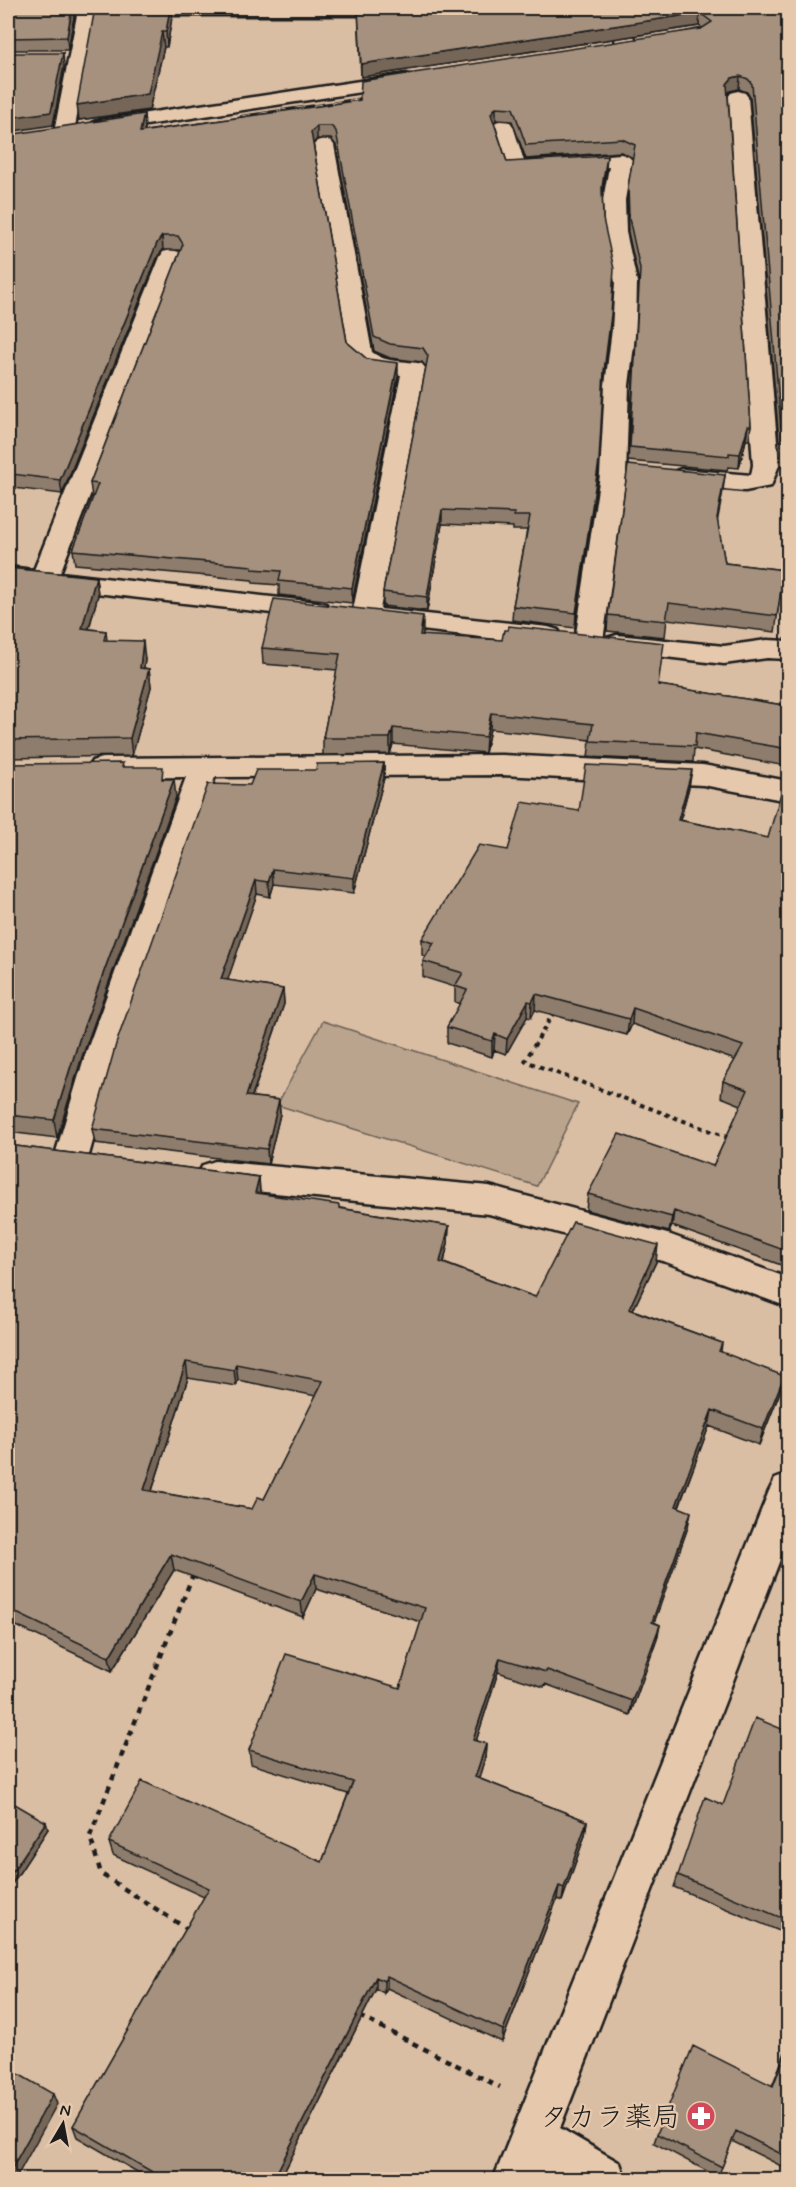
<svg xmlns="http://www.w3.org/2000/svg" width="796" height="2187" viewBox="0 0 796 2187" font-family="Mynerve,'Klee One',sans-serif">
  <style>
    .green { fill: #baa48e; stroke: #6b6055; stroke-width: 1.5 }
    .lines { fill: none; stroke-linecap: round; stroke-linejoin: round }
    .minor-casing { stroke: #1c1c1c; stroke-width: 5 }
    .path-far1 { stroke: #1c1c1c; stroke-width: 4; stroke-dasharray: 4.5 4.5; stroke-linecap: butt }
    .path { stroke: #1c1c1c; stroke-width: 4.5; stroke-dasharray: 6 6; stroke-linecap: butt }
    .minor { fill: #e6c9ad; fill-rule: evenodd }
    .rail-casing { stroke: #1c1c1c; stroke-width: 4.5 }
    .rail { stroke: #e6c9ad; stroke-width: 3; stroke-dasharray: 9; stroke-linecap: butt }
    .wall { fill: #8e7d6c; stroke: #1c1c1c; stroke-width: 1.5; fill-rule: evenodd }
    .shaded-wall { fill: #746658; stroke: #1c1c1c; stroke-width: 1.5 }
    .building { fill: #a5917e; stroke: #1c1c1c; stroke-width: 1.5; fill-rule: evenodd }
    .labels { text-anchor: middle; stroke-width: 4.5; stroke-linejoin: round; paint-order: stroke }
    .near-poi-label { font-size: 28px; fill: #1c1c1c; stroke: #e6c9ad; text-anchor: end }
  </style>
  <rect width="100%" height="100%" fill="#dabea4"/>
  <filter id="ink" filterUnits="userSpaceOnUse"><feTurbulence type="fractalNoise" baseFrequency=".0167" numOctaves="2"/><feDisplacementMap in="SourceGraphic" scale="12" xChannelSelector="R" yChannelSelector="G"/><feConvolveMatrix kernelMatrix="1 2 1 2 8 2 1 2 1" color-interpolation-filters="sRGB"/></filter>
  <g filter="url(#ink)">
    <path class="green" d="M323,1021L578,1104L537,1186L277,1105Z"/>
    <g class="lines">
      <g class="minor-casing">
        <path id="minor" d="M8,8H411L412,9L402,15H96L74,132L71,136H57L54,132L77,15H8Z
          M611,8H630L636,46L633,50H619L616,46Z
          M727,8H788V14L735,16L728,14L725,10Z
          M406,74L413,76L416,80L413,84L101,132L94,130L91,126L94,122L101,120Z
          M738,91L745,93L748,97L779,465L771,486L745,491L681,485L672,482L668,477L672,472L681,469L751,475L753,465L728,97L731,93Z
          M503,120L510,122L513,126L524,161L621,154L628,156L632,160L625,200L626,232L637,282L636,329L629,385L626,475L603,641L599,647L589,650L579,647L575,641L600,475L605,385L612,329L615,282L604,232L603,200L609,167L515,174L507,173L493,126L496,122Z
          M324,139L331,141L334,145L372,352C387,364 405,360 422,364L426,369L380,609L548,627L558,630L562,636L558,642L548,645L379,625L355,621L352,615L401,375L367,371L349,355L314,145L317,141Z
          M171,250L179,252L182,257L60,573L316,602L326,604L329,610L326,616L316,618L8,583V567L34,570L160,257L163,252Z
          M617,635L724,646L767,640L788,641V659L767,658L724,664L607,650L603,644L607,638Z
          M502,755L703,765L788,781V801L703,785L502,775L215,777L116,1058L89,1155L84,1164L72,1168L60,1164L55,1155L84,1058L186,777L102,778L92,775L88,768L92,761L102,758Z
          M215,1161L489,1186L671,1235L788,1278V1307L666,1262L489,1214L215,1187L203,1183L198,1174L203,1165Z
          M788,1474V1539L560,2128L620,2163L626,2180H558L543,2171L540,2180H493L769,1491L775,1479Z"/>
      </g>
      <path class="path-far1" d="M554,1012L525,1061L729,1138"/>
      <path class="path" d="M189,1930L101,1874L90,1836L194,1572
        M359,2016L500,2087"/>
      <use href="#minor" class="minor"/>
      <g class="rail-casing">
        <path id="rail" d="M242,117L378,97"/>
      </g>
      <use href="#rail" class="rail"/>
    </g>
    <path class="wall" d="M8,8L74,17L68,50H8Z
      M95,8H171L172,17L167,47H164L149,110L79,120Z
      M358,8H779L789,19V441H779L750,97L747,92L739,89L730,91L728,94L751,426L749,440H746L739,468L728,467L727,470L628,461L639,282L628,232L627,200L633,158L621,152L526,159L512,121L496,120L494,122L507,162L606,169L602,193L603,219L611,315L603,380L598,475L575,628L512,620L513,606L527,530H513V527L442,524L427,611L383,606V592L426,367L422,362L390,358L374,351L336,145L331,139H317L313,143L347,342L367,359L398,377L352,603L279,595V585L253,583L252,580L75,564L73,550L93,497H92L90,483L180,252L179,250H163L158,256L62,494L14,488L8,503V135L145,127V131L360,100L702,28L699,26L361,77Z
      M725,475L717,520L725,563L784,570L775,632L667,619L665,637L607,631L608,615Z
      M8,568L96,577L98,595L89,629L106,631L107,641L145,659L144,668L149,669L151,687L132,756L8,758V763Z
      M423,632L422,635L659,685L789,706V780L787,778L788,774L785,773L786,766L694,749L693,762L588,757L590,740L490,729L485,753L393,744L390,754L323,755V738L337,670L263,664L262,648Z
      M384,763V778L354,893L274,884L270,897L257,894L227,980L283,989L284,1004L252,1097L279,1100L280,1114L268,1164L95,1143L92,1129L250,785L316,770Z
      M8,764L123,767L165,779L176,797L82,1057L57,1138L8,1132Z
      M789,785V1255L784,1266L672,1226L669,1232L586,1210L588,1194L713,1166L741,1105L721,1097L723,1081L735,1060L632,1024L627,1035L535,1010L531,1018L527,1017L506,1054L494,1050L492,1057L447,1043V1027L460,1004L455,1002V987L423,977V961L426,956L422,955V939L508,850L579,811L689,787L680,820L768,838Z
      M8,1145L259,1177L260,1194L340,1208L449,1226L448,1243L444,1263L535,1297L656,1262L633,1310L722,1343L721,1352L780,1392L759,1445L709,1426L679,1507L688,1527L654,1622L660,1625L657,1639L630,1715L545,1684L544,1687L498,1672L476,1741L486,1744L485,1758L478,1778L587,1821L585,1835L562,1901L557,1899L502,2042L387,1988L384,1993L376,1989L280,2180H151L77,2137L73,2126L204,1897L113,1855L109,1842L322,1862L348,1794L251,1764L249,1750L400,1688L421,1622L316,1589L303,1617L174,1570L112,1671L8,1622ZM188,1378L236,1386L238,1380L316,1396L264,1499L252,1509L152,1491Z
      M789,1732V1935L674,1887L678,1875L723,1805Z
      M8,1800L48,1829L12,1884L8,1881Z
      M789,2042V2170L732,2141L718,2177L654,2143L657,2134L772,2086Z"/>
    <path class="shaded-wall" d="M72,8H73L74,17L68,50L67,37Z
      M170,8H171L172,17L167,47L166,32Z
      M700,13L699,26L361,77V64Z
      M162,32L164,47L149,110L79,120L77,105Z
      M63,53L64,66L53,125L8,132V133V118Z
      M740,76L739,89L730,91L726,97L727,84L732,78Z
      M496,107V120L491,127V114Z
      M144,114L145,127L141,145L140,132Z
      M317,126V139L312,145L311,132Z
      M607,156L606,169L601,200L602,187Z
      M162,236L163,250L158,256L62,494L60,480L157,243Z
      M398,363V377L352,603V588Z
      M748,426L746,440L739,468L740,454Z
      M599,461L598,475L575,628L576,613Z
      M12,474L14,488L8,503V484Z
      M725,475L723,491L715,534L717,518Z
      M442,510V524L427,611V597Z
      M96,577L98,595L84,646L82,628Z
      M423,616V632L420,651V635Z
      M143,641L145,659L142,686L140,668Z
      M149,669L151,687L132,756L130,738Z
      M491,713L490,729L485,753L486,737Z
      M393,728V744L390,754V738Z
      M384,763V778L354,893V878Z
      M692,770L689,787L676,836L678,820Z
      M174,779L176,797L82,1057L57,1138L54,1120L79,1040Z
      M273,869L274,884L270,897L269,882Z
      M256,880L257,894L223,994L221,979Z
      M283,989L284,1004L247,1110L246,1096Z
      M536,994L535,1010L531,1018L532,1002Z
      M528,1001L527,1017L506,1054L507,1039Z
      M633,1008L632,1024L627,1035L629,1019Z
      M495,1034L494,1050L492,1057V1041Z
      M279,1100L280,1114L268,1164L267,1149Z
      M259,1177L260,1194L255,1193Z
      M674,1211L672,1226L669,1232L672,1217Z
      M449,1226L448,1243L440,1279V1262Z
      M658,1245L656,1262L626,1325L629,1309Z
      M789,1248V1255L784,1266L787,1251Z
      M186,1362L188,1378L147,1506L144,1490Z
      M236,1364L238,1380L236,1386L234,1370Z
      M784,1376L780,1392L759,1445L763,1429Z
      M712,1410L709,1426L673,1522L676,1506Z
      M691,1512L688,1527L649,1637L652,1622Z
      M171,1554L174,1570L112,1671L109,1657Z
      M315,1574L316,1589L303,1617L301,1602Z
      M660,1625L657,1639L630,1715L632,1701Z
      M500,1658L498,1672L472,1754L473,1740Z
      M486,1744L485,1758L475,1791V1777Z
      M587,1821L585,1835L562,1901L564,1888Z
      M46,1822L48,1829L12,1884L9,1877Z
      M559,1886L557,1899L502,2042L503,2030Z
      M387,1976V1988L384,1993V1981Z
      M376,1977V1989L280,2180H273Z
      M53,2094L57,2104L15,2180H8V2175Z"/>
    <path class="building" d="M8,8H72L67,37L8,38Z
      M95,8H170L166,32H162L148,94L77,105Z
      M358,8H779L789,19V427H781L752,84L748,79L740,76L732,78L727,84L751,426H748L740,454L729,453V456L630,447L640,269L629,218L628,187L635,145L622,139L526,145L513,108L496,107L491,114L507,162L607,156L602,187L603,219L614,269L611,315L604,371L599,461L576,613L513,606L530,516H514V513L442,510L427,597L383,592L428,356L423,348L390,344L374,337L336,131L331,126H317L311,132L347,342L367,359L398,363L352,588L279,581L281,571L252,569V566L73,550L98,484L90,483L183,244L178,236H162L157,243L60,480L12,474L8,484V135L144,114L140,132L360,100L361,81L701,29L712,22L700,13L361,64Z
      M8,53H63L51,112L8,118Z
      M628,465L725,475L717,518L725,563L784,570L777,616L669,603L666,621L608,615Z
      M8,568L96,577L82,628L106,631L104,640L143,641L140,668L149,669L130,738L8,740Z
      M274,599L423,616L420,635L502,640L504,630H508L509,626L664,643L658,685L789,706V749L696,733L695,746L590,741L593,724L491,713L486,737L393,728L390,738H323L340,654L262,648Z
      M123,763L122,767H163L162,779H174L79,1040L54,1120L8,1115V764Z
      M384,763L354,878L273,869L269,882L256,880L221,979L283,989L246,1096L279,1100L267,1149L92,1129L116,1044L208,784L250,785L256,770H316L317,764Z
      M586,765L692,770L678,820L768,838L783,786L789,785V1248L787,1251L674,1211L672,1217L588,1194L619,1134L713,1166L748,1090L723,1081L743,1046L633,1008L629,1019L536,994L532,1002L528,1001L507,1039L495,1034L492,1041L447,1027L467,990L455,986L463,973L423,961L434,943L422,939L479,845L508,850L522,802L579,811Z
      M8,1145L259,1177L255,1193L339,1205V1208L449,1226L440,1262L535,1297L573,1222L658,1245L629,1309L722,1343L719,1351L784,1376L763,1429L712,1410L676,1506L691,1512L652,1622L660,1625L632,1701L547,1670L546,1672L500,1658L473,1740L486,1744L475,1777L587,1821L564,1888L559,1886L503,2030L387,1976L384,1981L376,1977L273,2180H166L73,2126L209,1888L109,1842L142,1781L322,1862L353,1782L249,1750L286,1654L400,1688L425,1608L315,1574L301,1602L171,1554L109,1657L8,1609ZM186,1362L234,1370L236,1364L323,1381L264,1499L258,1497L252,1509L144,1490Z
      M755,1718L789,1732V1921L678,1875L705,1797L723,1805Z
      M8,1800L46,1822L9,1877L8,1876Z
      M789,2044V2158L736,2131L722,2167L657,2134L693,2046L773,2086Z
      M8,2068L53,2094L8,2175Z"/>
  </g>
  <defs>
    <g id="pharmacy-disc" transform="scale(1.5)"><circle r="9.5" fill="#d1495b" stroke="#e6c9ad"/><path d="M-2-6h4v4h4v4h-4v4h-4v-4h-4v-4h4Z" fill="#fff"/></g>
  </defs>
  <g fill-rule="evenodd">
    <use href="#pharmacy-disc" x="701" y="2116"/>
  </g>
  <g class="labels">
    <g class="near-poi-label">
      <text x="680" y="2126">タカラ薬局</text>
    </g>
  </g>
  <rect width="796" height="2187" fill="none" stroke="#e6c9ad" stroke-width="30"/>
  <rect x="15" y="15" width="766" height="2157" fill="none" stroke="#1c1c1c" stroke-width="2" filter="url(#ink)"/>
  <g transform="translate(63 2124) rotate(10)" stroke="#e6c9ad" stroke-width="4.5" paint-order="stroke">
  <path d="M0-4.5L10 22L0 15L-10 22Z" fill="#1c1c1c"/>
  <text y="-9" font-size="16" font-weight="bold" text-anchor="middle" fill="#1c1c1c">N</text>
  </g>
</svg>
